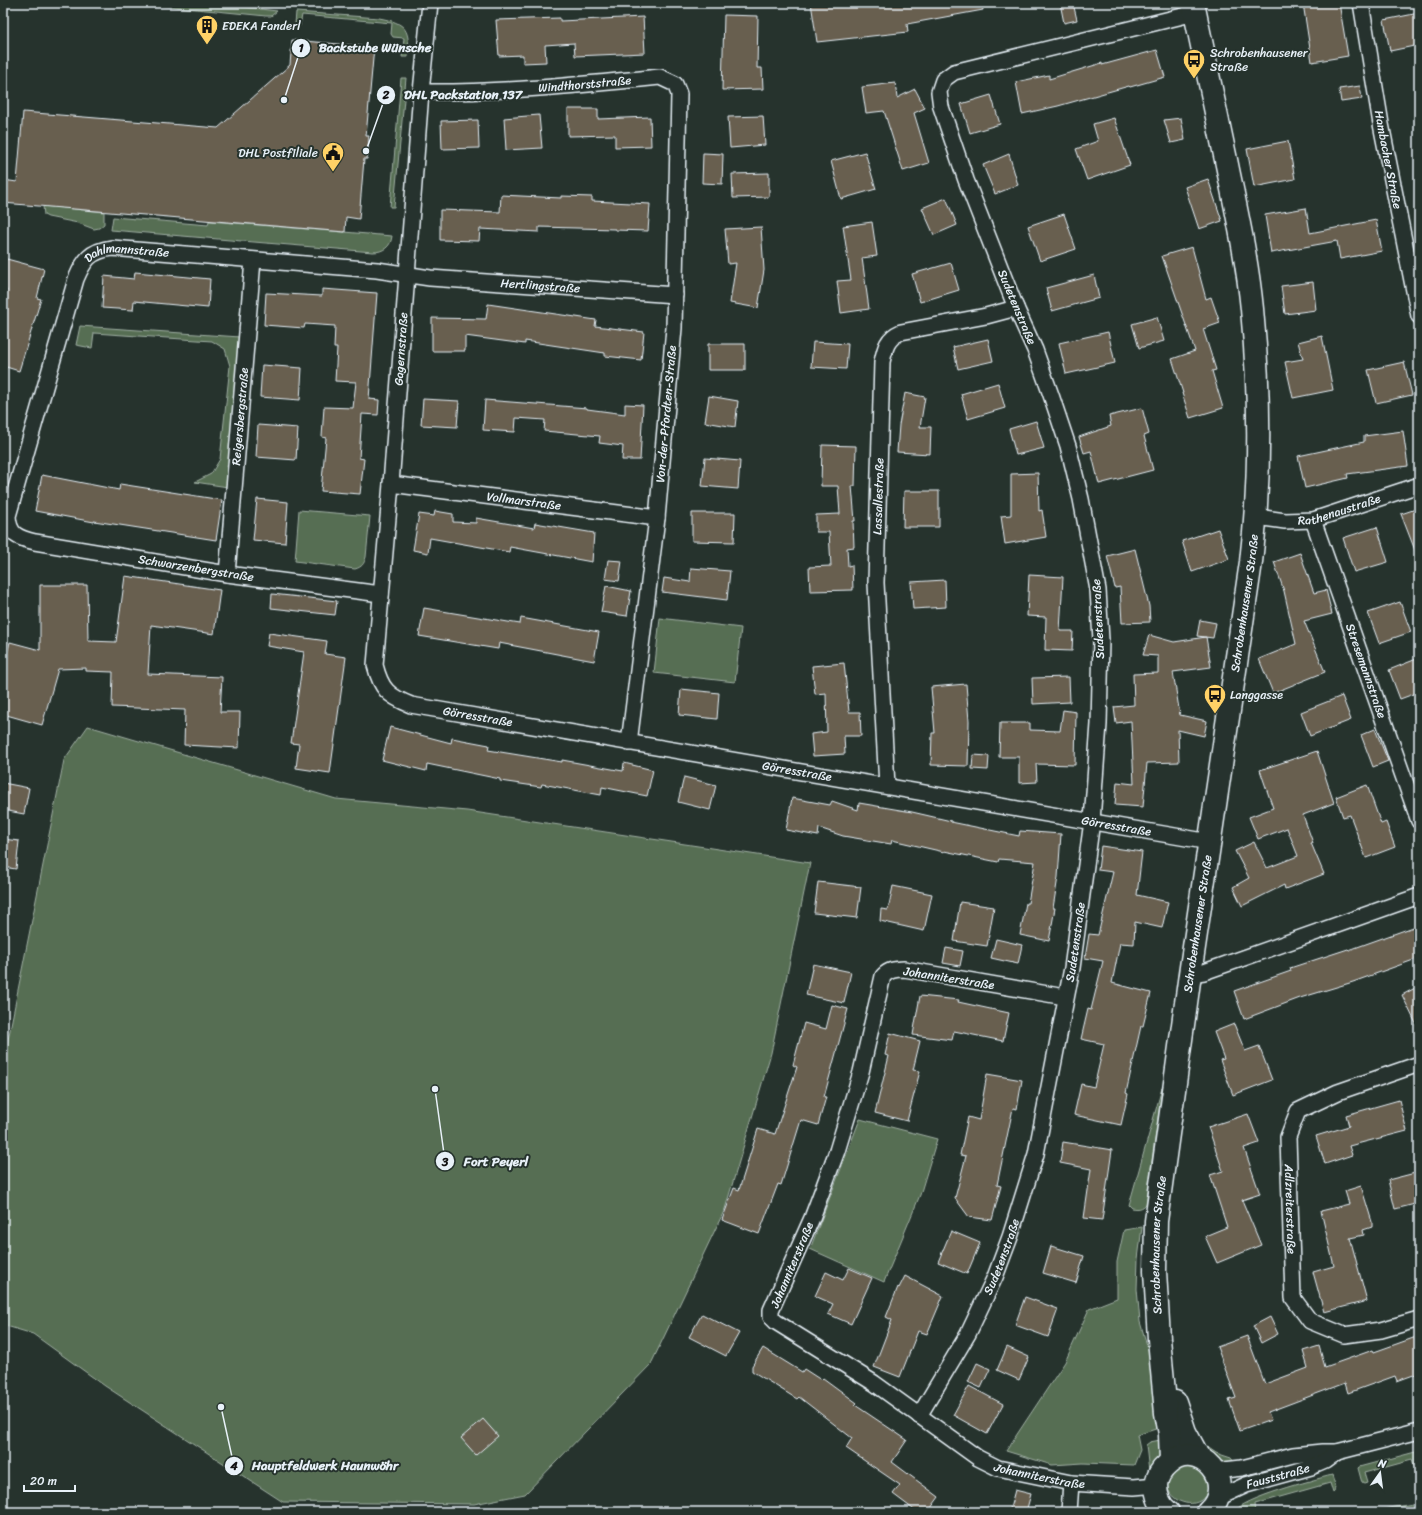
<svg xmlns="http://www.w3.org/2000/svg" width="1422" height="1515" viewBox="0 0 1422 1515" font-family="Sriracha,sans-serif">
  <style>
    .green { fill: #576e52; stroke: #a0b0a5 }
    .building { fill: #675f50; stroke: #e8f1f8 }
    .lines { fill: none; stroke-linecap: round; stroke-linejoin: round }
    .street-casing { stroke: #e8f1f8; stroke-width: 18 }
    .secondary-casing { stroke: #e8f1f8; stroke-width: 25 }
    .street { stroke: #26332d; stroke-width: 15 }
    .secondary { stroke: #26332d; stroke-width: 22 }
    .labels { text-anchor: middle; stroke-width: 4; stroke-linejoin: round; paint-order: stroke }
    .poi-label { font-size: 12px; fill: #e8f1f8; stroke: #26332d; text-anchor: start }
    .street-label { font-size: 12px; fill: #e8f1f8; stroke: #26332d }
    .leader { fill: none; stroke: #e8f1f8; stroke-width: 1.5 }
    .callout-dot { fill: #e8f1f8; stroke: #26332d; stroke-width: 1.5 }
    .mark-label { font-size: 12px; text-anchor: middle; font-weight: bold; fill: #111 }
    .callout-label { font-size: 13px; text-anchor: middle; font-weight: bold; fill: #e8f1f8; stroke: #26332d; stroke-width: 4; stroke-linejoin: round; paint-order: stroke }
  </style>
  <rect width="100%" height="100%" fill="#26332d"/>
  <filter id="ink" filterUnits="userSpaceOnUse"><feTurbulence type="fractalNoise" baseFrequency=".025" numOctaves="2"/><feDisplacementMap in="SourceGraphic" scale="8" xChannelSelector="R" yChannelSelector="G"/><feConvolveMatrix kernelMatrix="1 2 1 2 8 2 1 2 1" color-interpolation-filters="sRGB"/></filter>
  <g filter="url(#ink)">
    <path class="green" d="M136,3H211L277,11L271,16H266Z
      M296,12L379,18C407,23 410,30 408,57H402L404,38L393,37L391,34L392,23L302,15L300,26L295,24Z
      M401,78H406L394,207H390Z
      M43,206L104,212V224L99,228L94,229L78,223L48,217L44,215Z
      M113,217L208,225L209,221L392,236C391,247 383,252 373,252L111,230Z
      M80,326L240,337L228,487L195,482L211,474L220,459L230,366L225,349L212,341L94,333L92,348L76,345Z
      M299,510L370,516L366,557C364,564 362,567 355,569L295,561Z
      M660,618L741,628L735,682L654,673Z
      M88,726L336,799L467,811L810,863L771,1053L725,1209L651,1364L525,1494L474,1504L283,1502L105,1386L33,1334L3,1325V1065L64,760Z
      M1162,1088L1146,1204C1142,1209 1138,1209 1132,1208L1129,1205Z
      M860,1119L937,1139L920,1195L884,1282L810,1249Z
      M1142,1227L1138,1259L1137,1289L1140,1322L1149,1352L1162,1427L1137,1435L1140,1450L1134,1465L1083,1463L1052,1465L1006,1451L1065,1362L1089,1309L1117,1298V1262L1124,1230Z
      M1165,1439C1164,1452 1157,1462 1149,1472L1146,1445L1150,1442Z
      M1200,1442L1216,1453L1231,1458L1235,1463C1222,1466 1207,1452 1200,1442Z
      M1419,1451V1471L1416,1472L1412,1460L1364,1473L1367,1483L1364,1484L1362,1483L1358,1468L1359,1467Z
      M1179,1466L1199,1467C1202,1472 1207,1477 1208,1483C1209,1486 1208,1491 1206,1495C1193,1515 1157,1496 1170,1475C1173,1471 1177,1469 1179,1466Z
      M1332,1475L1336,1488L1334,1492L1333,1493L1330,1483L1255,1504L1256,1512H1234C1243,1498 1313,1480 1332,1475Z
      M1419,1503V1512H1364Z"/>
    <path class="building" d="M811,3H982L983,10L907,24L908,32L817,42Z
      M1060,3H1073L1077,20L1064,23Z
      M1303,3H1339L1348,56L1312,62Z
      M1419,13V45L1390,51L1384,20Z
      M724,15L758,16L757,68H762L763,89L722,90Z
      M643,17L645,53L575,56L574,43L545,45L546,62L523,63V55L499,56L496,20L560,18V21Z
      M292,40L374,47L366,136H369L367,159H364L359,219L346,217L345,232L3,203V180L17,182L23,112L218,128L290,65Z
      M1157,50L1165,77L1130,87L1129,86L1058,106L1022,114L1016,82L1049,75V79L1102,63V65Z
      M895,83L897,98L915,89L925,108L914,113L929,163L903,171L884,111L866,113L862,87Z
      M1360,86L1362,99L1341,102L1339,89Z
      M991,95L1000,124L970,133L961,104Z
      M568,109H598V119L650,117L651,146L615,147V135L568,136Z
      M539,115L542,148L506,150L504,118Z
      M763,116L765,145L730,148L728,117Z
      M1114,118L1130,165L1087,180L1076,149L1098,141L1093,124Z
      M1181,118L1185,140L1171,143L1164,120Z
      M478,120L479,148L442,149L441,121Z
      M1288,141L1295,179L1254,187L1247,149Z
      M865,152L876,189L841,199L831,161Z
      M703,153L723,154L722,184L702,183Z
      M1009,154L1018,185L995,194L983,165Z
      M769,173V197L733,198L732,174Z
      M1208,179L1222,221L1199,229L1185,187Z
      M501,195L561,198V196L592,197V201L650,204L648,231L615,230V229L539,227V232L480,229L479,241L440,240V210L500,212Z
      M946,198L957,225L934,235L922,208Z
      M1306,208L1310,233L1376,220L1382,251L1340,259L1337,241L1271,253L1265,215Z
      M1064,214L1076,249L1040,261L1028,226Z
      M872,222L877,256L862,258L869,309L841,313L837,281L851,280L843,226Z
      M761,227L764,270L758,308L730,303L736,263L728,264L725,229Z
      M1192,247L1206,299L1211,297L1220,323L1203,329L1216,370L1212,371L1223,408L1190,418L1182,393H1183L1172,359L1195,351L1162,256Z
      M3,258L44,269L37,298L41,299L19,371L3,366V305L7,290L3,289Z
      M951,263L959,290L920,302L912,274Z
      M135,272L210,279L208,308L134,301L133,310L102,308L104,276L134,279Z
      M1094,275L1099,298L1052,311L1046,288Z
      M1313,282L1316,310L1285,314L1281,286Z
      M322,289L377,293L369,399L379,400L378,415L362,414L359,458L364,459L360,494L321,491L326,438L322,437L324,407L353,408L356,382L335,381L337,348H334L335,326L305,324L304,328L264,325L266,293L322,296Z
      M488,304L596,320L595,326L644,332L641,360L605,356V353L525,341V344L465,336V351H432V318L486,319Z
      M1157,317L1164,341L1139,348L1132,324Z
      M1108,332L1115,363L1066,374L1059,343Z
      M1322,336L1333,390L1293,398L1285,362L1303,359L1298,342Z
      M988,339L993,361L958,369L953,347Z
      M813,342L848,344L846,369L811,367Z
      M708,344H745V370H708Z
      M1404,362L1412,395L1376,403L1368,370Z
      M262,365L302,368L300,400L260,397Z
      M998,383L1005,408L968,419L961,394Z
      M905,393L925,397L920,427H931L930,454L897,452L899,425Z
      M709,396L738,401L735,427L705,422Z
      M423,399L459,401L457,427L421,425Z
      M485,400L587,408V409L625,414V404L643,405L640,460H622L623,446L599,443L600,436L544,431L545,420L516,418L515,432L483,430Z
      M1142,408L1149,434L1144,436L1153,470L1099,484L1091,451L1084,453L1079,437L1111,426L1109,416Z
      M1036,421L1044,448L1016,455L1009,429Z
      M258,425L298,428L296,460L256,457Z
      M1403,431L1408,466L1347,474L1348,478L1305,488L1298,456L1364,442V436Z
      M822,445L856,446L855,486H852L855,521H853L854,547L847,548L848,566L852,565L853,590L810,591L809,567L831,566L829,532H816V515L840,514L838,486H821Z
      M705,458L740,461L738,489L702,486Z
      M1038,473L1039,511L1042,510L1046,537L1005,544L1001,516L1011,515V474Z
      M42,475L119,490L120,484L222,500L216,540L94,521V522L35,511Z
      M904,491H939V527H903Z
      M257,499L288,502L285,543L253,540Z
      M1419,508V557L1418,558L1401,514Z
      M435,511L453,514V522L476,523V518L534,528L535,523L594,533L592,562L510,547L509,552L430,538L428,553L413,550L419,514L434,516Z
      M692,513H735L734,542L692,541Z
      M1377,527L1388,562L1354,572L1343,538Z
      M1218,529L1229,559L1192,572L1182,541Z
      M1135,549L1149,606L1150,622L1122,623L1120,587L1115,588L1107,556Z
      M1300,553L1314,593L1326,590L1332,614L1304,621L1325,672L1273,693L1259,659L1296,644L1284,591L1274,562Z
      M608,560L622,561L619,581L605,579Z
      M691,568L730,571L727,600L662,592L664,578L690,582Z
      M1029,575L1063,577L1060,631H1073L1072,651L1045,650L1046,617L1027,616Z
      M125,576L220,590L214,634L151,625L148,674L222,677L220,712H240L239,748L184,745L185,710L112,707L113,672L86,671V668L58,669L42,725L3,714V669L10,642L40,650V585H87L88,641L116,642Z
      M945,580L946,607L913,609L911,582Z
      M606,586L631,591L627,616L601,612Z
      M272,594L337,601L335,615L271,608Z
      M1400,602L1411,632L1379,643L1368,613Z
      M424,608L520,624L521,618L599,632L594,661L499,643L498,649L419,636Z
      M1200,620L1216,623L1213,638L1197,636Z
      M269,633L327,641L325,654L346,657L330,773L296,768L299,744L291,743L304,652L267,646Z
      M1149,635L1174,642L1206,637L1211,667L1173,672L1180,715L1207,721L1204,736L1178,730L1179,762L1147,763L1143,807L1115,805L1117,782L1134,784L1131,721L1116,723L1114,707L1134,705L1133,674L1158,673V656L1143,655Z
      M1419,658V692L1400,699L1389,670Z
      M844,663L849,712H860L861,736H844L845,754L813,756L811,734L827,732L826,693L815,694L812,666Z
      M1069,677L1070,702L1033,704L1032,678Z
      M966,684L969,721L968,766L931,765L932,733H935L931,687Z
      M681,689L719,693L717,719L679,715Z
      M1342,696L1351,720L1310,736L1301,712Z
      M1063,710L1076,712L1075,765L1036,764L1037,782L1019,783V757H999L1000,723H1030V730L1060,731Z
      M390,727L451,743L452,738L489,745L488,750L562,762V760L623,771L624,763L653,770L647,796L602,787L601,795L542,784L541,787L500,781V779L427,764L426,771L382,760Z
      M1375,729L1388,761L1373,767L1361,735Z
      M1317,751L1334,803L1303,815L1313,843H1311L1324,874L1285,889L1284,885L1242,906L1233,887L1249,878L1235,851L1254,842L1267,868L1298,856L1287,828L1258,839L1249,817L1273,808L1260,770Z
      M973,755L989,756L988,770L972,769Z
      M684,777L716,785L710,810L678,802Z
      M3,783L29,788L24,814L3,810Z
      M1367,785L1381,824L1386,822L1395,847L1366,858L1350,815L1343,817L1336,797Z
      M792,798L830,805L832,801L858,810L859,803L912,812L951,821V822L1019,836L1020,831L1061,834L1058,877L1053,908H1055L1049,941L1020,935L1026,903H1028L1035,862L999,859L998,862L944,851V852L892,840L891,844L843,836L819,828L818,836L786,830Z
      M3,839L19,841L16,869L3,867Z
      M1101,846L1142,852L1137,895L1168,902L1162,928L1135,922L1134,944L1120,943L1112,983L1151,993L1143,1026H1141L1126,1093L1128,1094L1121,1125L1074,1115L1081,1084L1094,1087L1104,1044L1081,1039L1088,1009L1091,1010L1103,961L1085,958L1089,934L1098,935L1113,872L1098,870Z
      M818,882L861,887L857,918L814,913Z
      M893,886L932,894L924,931L880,921L881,909L888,910Z
      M960,902L994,907L987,946L954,941Z
      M1419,925V958L1353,982L1300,998L1244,1019L1234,991L1291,971L1290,968L1348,949L1349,950Z
      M996,939L1022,945L1018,964L991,958Z
      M946,948L963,951L960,966L943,963Z
      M813,964L851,972L844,1003L806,995Z
      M1419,986V1030L1402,995Z
      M920,996L959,1000L958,1002L1009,1013L1003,1041L954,1031L952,1040L913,1035Z
      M832,1005L848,1009L824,1097H826L818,1125L801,1120L781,1185L778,1184L759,1234L722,1220L734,1188L739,1190L758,1129L775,1134L797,1067L793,1065L804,1023L826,1029Z
      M1234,1024L1245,1051L1259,1046L1272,1080L1233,1095L1220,1060L1224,1059L1214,1032Z
      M890,1033L920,1041L913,1070L920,1071L907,1121L875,1113L889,1056L885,1055Z
      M987,1074L1022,1080L1017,1109L1013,1108L997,1185L1001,1186L992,1220L969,1217L955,1198L966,1156L960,1155L968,1117L979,1120Z
      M1399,1100L1407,1131L1349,1146L1352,1155L1325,1164L1316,1136L1349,1126L1346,1115Z
      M1248,1114L1259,1143L1244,1148L1260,1194L1242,1200L1261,1245L1217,1263L1205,1236L1227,1227L1210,1175L1223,1171L1208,1127Z
      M1063,1142L1112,1150L1102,1220L1084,1218L1091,1169L1060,1163Z
      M1419,1172V1203L1395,1209L1388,1180Z
      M1361,1186L1372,1222V1227L1363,1230L1364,1235L1350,1238L1367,1301L1324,1312L1313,1272L1334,1266L1321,1211L1349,1204L1345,1191Z
      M951,1231L980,1243L967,1274L938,1262Z
      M1051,1246L1084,1256L1076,1283L1043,1273Z
      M849,1268L872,1278L851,1324L828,1314L833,1304L815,1296L826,1272L843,1280Z
      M905,1276L943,1296L927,1334L918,1331L900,1377L874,1367L892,1320L886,1317L898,1287L899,1288Z
      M1025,1297L1058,1309L1048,1337L1015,1325Z
      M702,1314L739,1333L726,1356L689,1337Z
      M1270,1317L1278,1334L1261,1343L1253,1326Z
      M1247,1336L1265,1384L1308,1368L1303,1351L1319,1346L1325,1367L1373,1350L1374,1352L1419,1336V1373L1397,1381L1395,1376L1348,1393L1345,1383L1268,1412L1271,1420L1240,1431L1229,1400L1236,1398L1217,1347Z
      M1007,1347L1029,1357L1019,1380L997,1370Z
      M763,1348L802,1372L804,1369L821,1380L823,1378L857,1403L855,1405L907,1440L892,1462L939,1497L928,1512H917L893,1494L900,1485L846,1448L852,1438L799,1397L797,1399L752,1371V1366Z
      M977,1363L990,1369L981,1388L968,1382Z
      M969,1386L1003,1404L987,1434L953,1415Z
      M483,1419L498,1436L476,1455L461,1438Z
      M1015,1490L1031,1494L1026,1512H1009Z"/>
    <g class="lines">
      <g class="street-casing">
        <g id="street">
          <path id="s1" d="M430,3L421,92L391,484L375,665C381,689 388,696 411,705L1210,842"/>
          <path id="s2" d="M1361,3L1381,124L1419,316"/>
          <path id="s3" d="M421,92C501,93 580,85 660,77L675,84L679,94L674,328L657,518L629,743"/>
          <path id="s4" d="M391,484L657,518"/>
          <path id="s5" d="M1257,517L1285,521L1313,520L1419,485"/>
          <path id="s6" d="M1313,520L1419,821"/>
          <path id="s7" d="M227,574L253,260"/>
          <path id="s8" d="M381,594L227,574L35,542C18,538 9,535 8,516L76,279C84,260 90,251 112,248L377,270L430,278L675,295"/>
          <path id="s9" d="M887,786L876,583L882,362C885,348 887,338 901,332L986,316L1016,308"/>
          <path d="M1190,974L1204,972L1419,896"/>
          <path id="s10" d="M1065,997L904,969C895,969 889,970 883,976L861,1072L837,1151L812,1218L771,1310V1317L776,1322L874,1383L978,1458L998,1468L1071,1483L1134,1487L1156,1485"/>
          <path id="s11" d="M1419,1064L1338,1092L1298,1111L1288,1137L1293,1298L1310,1321L1344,1335L1381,1330L1419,1319"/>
          <path id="s12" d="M919,1416L968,1334L995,1277L1010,1237L1036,1154L1072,968L1092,821L1099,724L1101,640L1098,590L1081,499L1068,446L1051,395L1035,350L1016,308L966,180L941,107L939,92L943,80L954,72L1195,13"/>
          <path d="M1214,1470H1224L1242,1468L1293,1455L1322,1452H1337L1419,1431"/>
          <path id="s13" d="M1218,1498L1246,1485L1311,1467L1325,1461L1337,1452"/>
          <path d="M1069,1512L1071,1483"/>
        </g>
      </g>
      <g class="secondary-casing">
        <g id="secondary">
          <path d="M1175,1402L1185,1432L1199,1458"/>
          <path id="s14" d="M1171,1461L1170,1434L1166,1413L1159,1339L1155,1271L1156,1221L1190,974L1251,562C1261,478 1260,393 1252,309C1247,258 1236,209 1226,160C1215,108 1204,55 1193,3"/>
          <path d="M1168,1512C1160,1506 1156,1495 1156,1485C1157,1476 1162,1469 1168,1464C1198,1437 1239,1483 1208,1512"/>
        </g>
      </g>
      <use href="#street" class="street"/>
      <use href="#secondary" class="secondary"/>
    </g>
  </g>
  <defs>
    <g id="building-pin" transform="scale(1.15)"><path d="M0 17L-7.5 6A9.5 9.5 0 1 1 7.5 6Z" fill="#ffd166" stroke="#26332d"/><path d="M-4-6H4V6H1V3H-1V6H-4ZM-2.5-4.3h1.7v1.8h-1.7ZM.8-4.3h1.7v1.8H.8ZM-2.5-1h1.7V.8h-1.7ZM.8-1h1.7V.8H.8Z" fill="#111"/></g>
    <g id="bus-pin" transform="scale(1.15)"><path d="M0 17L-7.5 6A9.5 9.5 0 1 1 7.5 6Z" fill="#ffd166" stroke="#26332d"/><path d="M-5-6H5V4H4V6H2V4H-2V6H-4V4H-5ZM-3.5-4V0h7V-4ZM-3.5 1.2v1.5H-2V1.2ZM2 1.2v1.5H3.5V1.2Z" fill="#111"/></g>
    <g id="civic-pin" transform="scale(1.15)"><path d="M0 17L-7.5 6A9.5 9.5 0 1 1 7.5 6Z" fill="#ffd166" stroke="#26332d"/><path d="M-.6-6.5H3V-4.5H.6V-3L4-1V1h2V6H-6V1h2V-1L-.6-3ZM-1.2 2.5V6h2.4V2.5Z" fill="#111"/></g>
  </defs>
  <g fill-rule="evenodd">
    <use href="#building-pin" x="207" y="26"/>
    <use href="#bus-pin" x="1194" y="60"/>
    <use href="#civic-pin" x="333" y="153"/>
    <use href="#bus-pin" x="1215" y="695"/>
  </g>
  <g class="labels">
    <g class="poi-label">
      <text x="222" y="30">EDEKA Fanderl</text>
      <text x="1210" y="57">Schrobenhausener<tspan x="1210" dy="14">Straße</tspan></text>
      <text x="318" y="157" text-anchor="end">DHL Postfiliale</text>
      <text x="1230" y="699">Langgasse</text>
    </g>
    <g class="street-label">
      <text dy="4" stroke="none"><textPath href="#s3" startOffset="164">Windthorststraße</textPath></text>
      <text dy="4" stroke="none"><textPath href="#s2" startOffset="159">Hambacher Straße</textPath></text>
      <text dy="4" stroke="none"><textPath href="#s8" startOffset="703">Dahlmannstraße</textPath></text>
      <text dy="4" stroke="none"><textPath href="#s8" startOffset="1119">Hertlingstraße</textPath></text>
      <text transform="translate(1017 307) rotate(67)" y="4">Sudetenstraße</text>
      <text transform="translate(401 349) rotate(-86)" y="4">Gagernstraße</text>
      <text transform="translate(666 414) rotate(-85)" y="4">Von-der-Pfordten-Straße</text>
      <text dy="4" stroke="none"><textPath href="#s7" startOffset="158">Reigersbergstraße</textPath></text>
      <text dy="4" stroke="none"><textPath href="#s9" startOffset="290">Lassallestraße</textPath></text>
      <text dy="4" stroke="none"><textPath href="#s4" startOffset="134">Vollmarstraße</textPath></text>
      <text dy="4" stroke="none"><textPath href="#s5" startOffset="84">Rathenaustraße</textPath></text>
      <text transform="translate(196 568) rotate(9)" y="4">Schwarzenbergstraße</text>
      <text dy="4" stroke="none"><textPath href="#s14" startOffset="865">Schrobenhausener Straße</textPath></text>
      <text transform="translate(1098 619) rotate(-93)" y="4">Sudetenstraße</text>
      <text dy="4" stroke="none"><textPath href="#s6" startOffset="160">Stresemannstraße</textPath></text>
      <text dy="4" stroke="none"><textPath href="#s1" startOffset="789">Görresstraße</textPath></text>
      <text dy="4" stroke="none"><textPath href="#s1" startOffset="1113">Görresstraße</textPath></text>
      <text dy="4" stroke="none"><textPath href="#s1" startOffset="1437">Görresstraße</textPath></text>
      <text dy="4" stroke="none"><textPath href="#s14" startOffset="541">Schrobenhausener Straße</textPath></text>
      <text dy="4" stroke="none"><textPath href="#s12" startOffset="504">Sudetenstraße</textPath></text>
      <text transform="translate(949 978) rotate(9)" y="4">Johanniterstraße</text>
      <text dy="4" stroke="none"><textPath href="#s11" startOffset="230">Adlzreiterstraße</textPath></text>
      <text dy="4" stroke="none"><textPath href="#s14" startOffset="217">Schrobenhausener Straße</textPath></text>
      <text dy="4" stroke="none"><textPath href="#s12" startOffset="180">Sudetenstraße</textPath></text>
      <text transform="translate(792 1265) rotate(-67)" y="4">Johanniterstraße</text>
      <text dy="4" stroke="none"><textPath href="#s10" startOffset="862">Johanniterstraße</textPath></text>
      <text dy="4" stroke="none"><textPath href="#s13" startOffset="64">Fauststraße</textPath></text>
    </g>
  </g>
  <path class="leader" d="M284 100L301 48M366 151L386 95M435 1089L445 1161M221 1407L234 1466"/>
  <g class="callout-dot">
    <circle cx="284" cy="100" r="4"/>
    <circle cx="366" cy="151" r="4"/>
    <circle cx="435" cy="1089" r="4"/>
    <circle cx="221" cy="1407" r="4"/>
    <circle cx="301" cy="48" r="10"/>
    <circle cx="386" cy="95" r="10"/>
    <circle cx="445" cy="1161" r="10"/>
    <circle cx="234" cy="1466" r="10"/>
  </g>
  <g class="mark-label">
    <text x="301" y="52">1</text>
    <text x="386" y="99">2</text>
    <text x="445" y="1166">3</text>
    <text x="234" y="1470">4</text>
  </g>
  <g class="callout-label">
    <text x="375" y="52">Backstube Wünsche</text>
    <text x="463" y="99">DHL Packstation 137</text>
    <text x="496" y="1166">Fort Peyerl</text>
    <text x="325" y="1470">Hauptfeldwerk Haunwöhr</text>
  </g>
  <rect width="1422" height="1515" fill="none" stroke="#26332d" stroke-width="16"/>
  <rect x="8" y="8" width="1406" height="1499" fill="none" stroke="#e8f1f8" stroke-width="1.5" filter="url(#ink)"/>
  <g transform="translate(1380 1473) rotate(14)" stroke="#26332d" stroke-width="3" paint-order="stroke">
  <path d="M0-3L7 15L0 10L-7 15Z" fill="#e8f1f8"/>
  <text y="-6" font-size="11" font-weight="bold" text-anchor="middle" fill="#e8f1f8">N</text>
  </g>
  <path d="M24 1485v6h51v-6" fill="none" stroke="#e8f1f8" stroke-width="2"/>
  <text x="30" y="1485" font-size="12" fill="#e8f1f8" stroke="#26332d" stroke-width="3" paint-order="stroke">20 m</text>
</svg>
